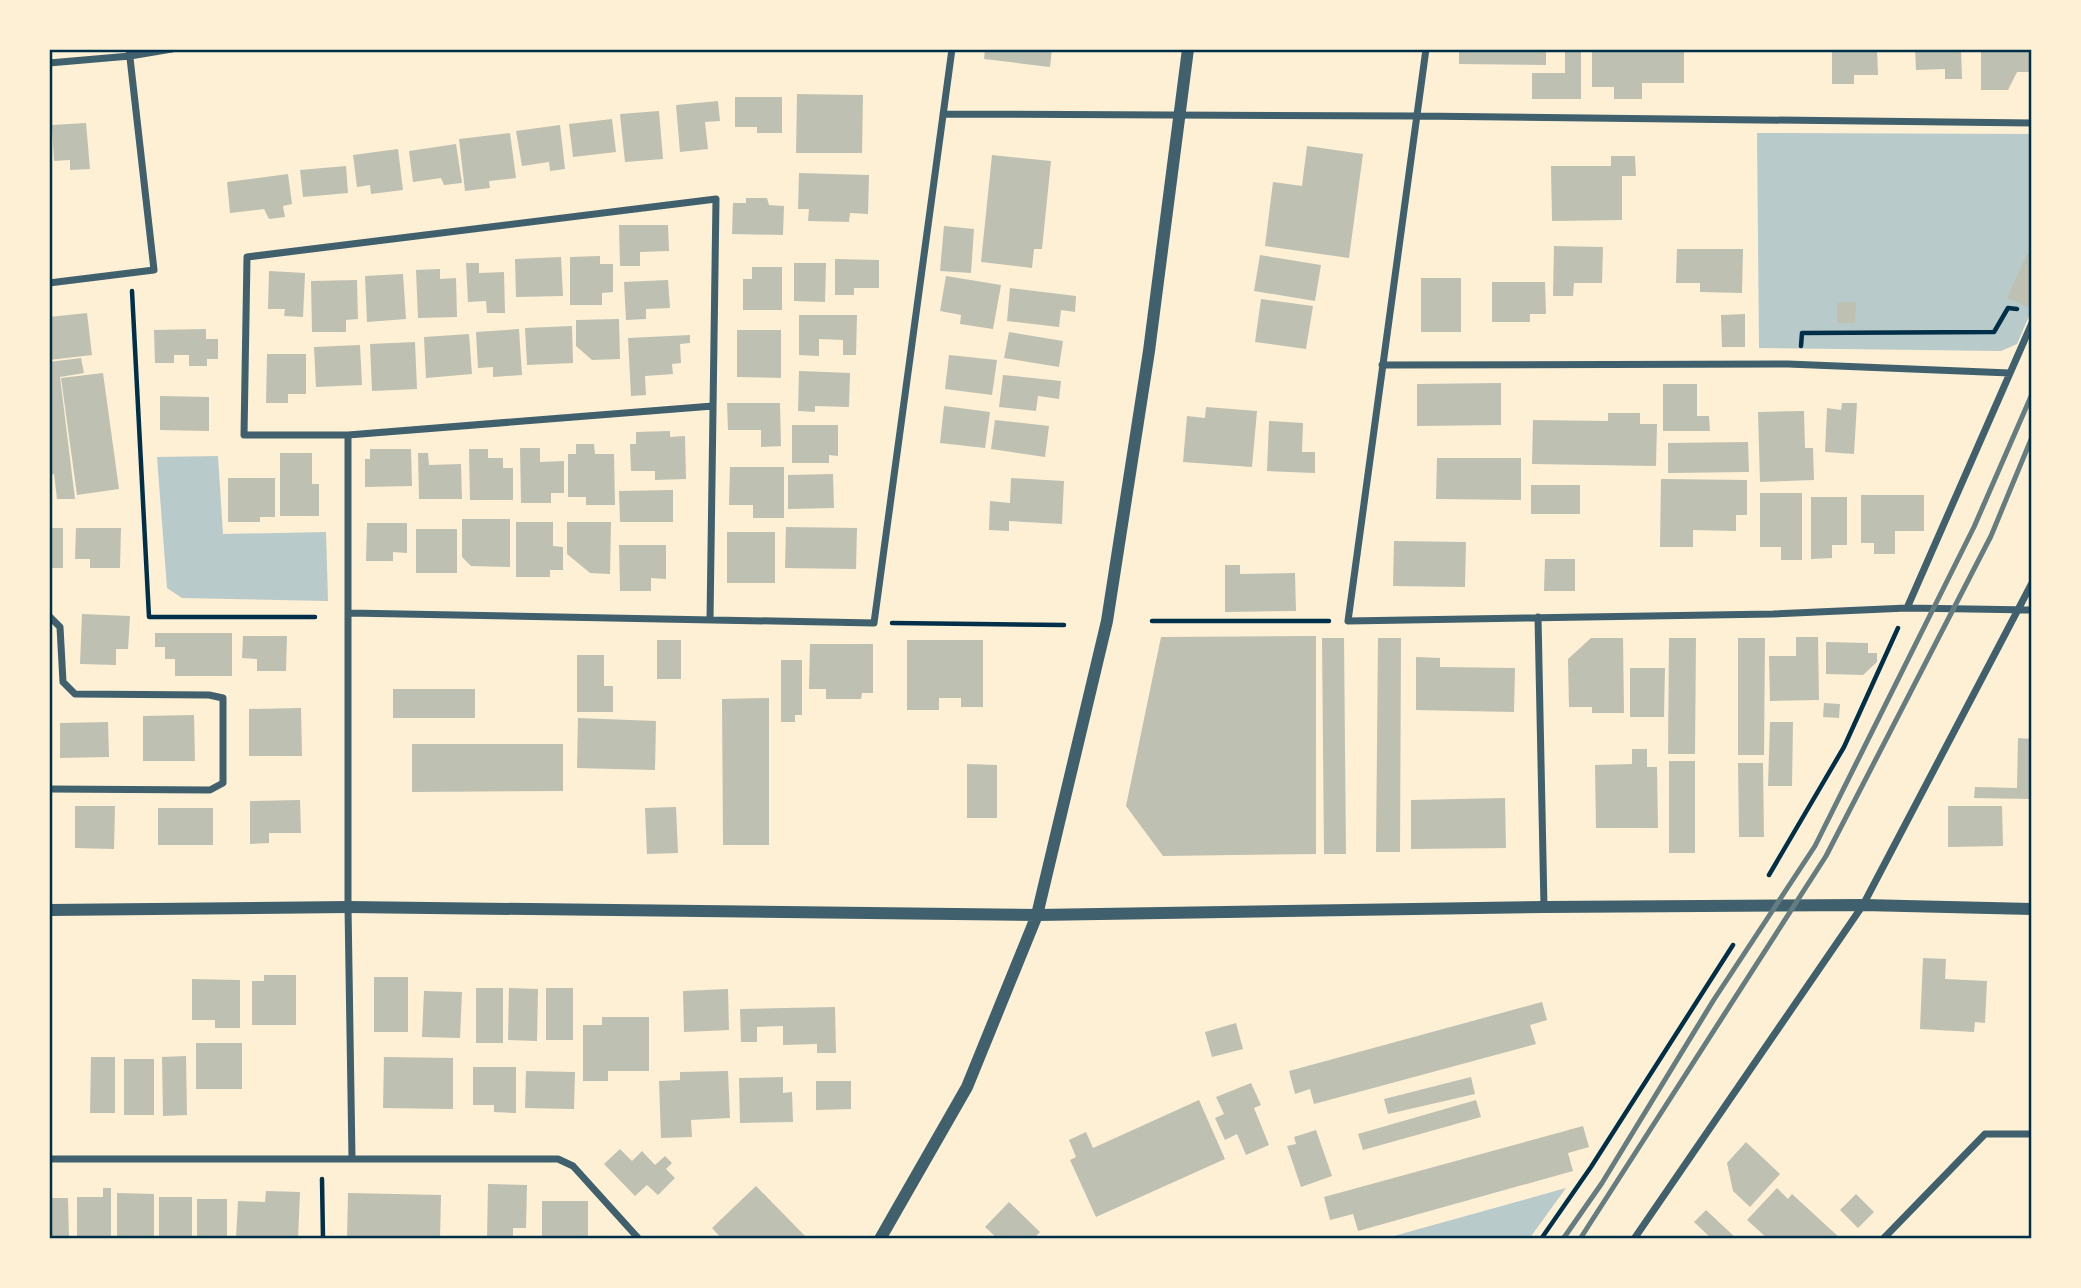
<svg xmlns="http://www.w3.org/2000/svg" width="2081" height="1288" viewBox="0 0 2081 1288" font-family="'Source Sans 3',sans-serif">
  <style>
    .green { fill: #b9caca }
    .building { fill: #bec0b2 }
    .lines { fill: none; stroke-linecap: round; stroke-linejoin: round }
    .path { stroke: #003049; stroke-width: 4.5 }
    .minor { stroke: #3f606c; stroke-width: 7 }
    .tertiary { stroke: #3f606c; stroke-width: 12 }
    .rail { stroke: #657d81; stroke-width: 5 }
    .neatline { fill: none; stroke: #003049; stroke-width: 2.5 }
  </style>
  <rect width="100%" height="100%" fill="#fdf0d5"/>
  <path class="green" d="M1757,133L2032,134V309L2017,344L2001,351L1759,348Z
    M218,456L223,534L326,532L328,601L182,598L167,588L157,457Z
    M1566,1188L1529,1239H1383Z"/>
  <path class="building" d="M985,49H1052L1050,67L984,59Z
    M1459,49H1546V65L1459,64Z
    M1565,49H1581V99H1532V73H1565Z
    M1592,49H1684V83H1642V99H1614V87H1592Z
    M1832,49H1877L1878,75H1854V84H1832Z
    M1915,49H1961L1962,79H1945V69L1916,70Z
    M1981,49H2032V72H2017L2008,90H1981Z
    M797,94L863,95L862,153H796Z
    M735,97H782V133H757V127H735Z
    M718,101L720,121L705,122L708,149L680,152L676,105Z
    M659,111L663,159L625,162L620,114Z
    M612,119L616,152L573,157L569,124Z
    M86,123L90,169L70,170V160L54,161L52,125Z
    M560,125L565,169L550,171L549,162L522,166L516,131Z
    M510,133L516,178L489,181L490,188L465,191L459,139Z
    M456,144L462,183L444,185L441,178L413,182L409,151Z
    M1307,146L1363,154L1349,258L1265,246L1273,182L1302,186Z
    M398,149L403,190L371,194L370,185L357,187L353,155Z
    M992,155L1051,161L1042,249H1034L1032,268L981,262Z
    M1611,156H1635L1636,176H1622V220L1552,221L1551,166H1611Z
    M346,166L348,193L303,197L300,170Z
    M799,173L869,175L868,214L850,213L849,222L808,221L809,209H798Z
    M288,174L292,204L283,206L285,217L269,219L264,209L230,213L227,182Z
    M746,198H767L769,205L784,206L783,235L732,234L733,203H746Z
    M619,225H668L669,251L640,252V266H620Z
    M944,226L974,229L971,273L940,271Z
    M1554,246L1603,247L1602,283H1574L1573,296H1553Z
    M1677,249H1743L1742,293L1700,292V283H1676Z
    M2027,254L2032,257V298L2028,307L2007,298Z
    M1260,255L1321,265L1315,301L1254,291Z
    M600,256V264H613V292L602,293V305H570V257Z
    M561,257L563,296L516,297L515,259Z
    M835,259L879,260V288H854V295H835Z
    M466,263H479V273L504,272L505,313H487L486,301L468,302Z
    M794,263H826L825,302L794,301Z
    M752,267H782V310H743V279H752Z
    M440,269V279L456,278L457,317L418,318L416,270Z
    M269,271L305,273L303,317L284,316L285,309H268Z
    M403,274L406,319L367,322L365,276Z
    M946,276L1001,285L993,329L960,324L961,315L940,311Z
    M1421,278H1461V332H1421Z
    M357,280L358,319L346,320V332H312L311,281Z
    M668,280L670,308L646,309V319L626,320L624,282Z
    M1492,282H1545L1546,314H1530V322H1492Z
    M1010,288L1076,296L1075,312L1061,310L1059,327L1007,321Z
    M1261,299L1313,306L1306,349L1255,342Z
    M1837,302H1856L1855,323H1837Z
    M87,313L92,355L49,360V317Z
    M1745,314V347H1722L1721,315Z
    M799,315H857L856,355H843V340L819,339V356L799,355Z
    M619,319L620,359L592,360L576,346V320Z
    M572,326L573,363L527,365L525,328Z
    M206,329V339H218V359H207V366H189V355H174V363H155L154,330Z
    M519,329L522,375L493,377V367L478,368L476,332Z
    M737,330H781V378L737,377Z
    M1009,332L1063,341L1059,367L1004,358Z
    M469,334L472,374L426,378L424,337Z
    M690,335V343L680,344L681,363L672,364L673,374L645,376L646,395L631,396L628,338Z
    M415,342L417,389L372,391L370,344Z
    M360,345L362,385L316,387L314,347Z
    M267,354H306V394H288V403H266Z
    M949,355L997,360L992,395L945,389Z
    M81,358L84,373L60,377L75,499H57L54,474L49,475V467L51,466L49,362Z
    M799,371L850,373L849,407L815,406V412L798,411Z
    M103,373L119,489L77,495L61,378Z
    M1003,375L1061,381L1059,399L1038,396L1036,411L999,407Z
    M1501,383V425L1417,426V384Z
    M1663,384H1697V416H1709L1710,431H1663Z
    M160,396L209,397V431L160,430Z
    M727,403H780L781,446L761,447V430H728Z
    M1842,403H1857L1854,454L1825,452L1827,408L1841,410Z
    M944,406L990,412L985,448L940,443Z
    M1206,407L1257,411L1252,467L1183,462L1187,416L1205,418Z
    M1804,411L1805,448H1813L1814,480L1760,482L1758,412Z
    M1608,413H1640V424H1657L1656,466L1532,464L1533,420L1608,421Z
    M995,420L1049,426L1045,457L991,449Z
    M1269,421L1303,423L1302,452H1315V473L1267,471Z
    M792,425H838V456L829,455V463H792Z
    M670,431V437L685,436L686,479L655,480V471H631L630,444H636V432Z
    M1748,442L1749,472L1668,473V443Z
    M576,444H594L595,454H614L615,505H586V497H568V454H576Z
    M520,448H540V462L564,461V493H551V503H521Z
    M370,449H411L412,486L365,487V459H370Z
    M469,449H488V458H503V468H513V500H470Z
    M280,453H312V484H319V516H280Z
    M418,453H428L429,465L461,464L462,499H419Z
    M1437,458H1521V500L1436,499Z
    M730,467H784V518H753V505H729Z
    M833,474L834,508L788,509V475Z
    M228,478H275V517H260V522H228Z
    M1011,478L1064,481L1062,524L1009,521V531L989,530L990,501L1010,503Z
    M1661,479L1747,480V515H1736V531L1693,530V547H1660Z
    M1531,485H1580V514H1531Z
    M673,490V522H620L619,491Z
    M1760,493H1802V560H1781V547H1760Z
    M1861,495H1924V531H1895V554H1874V543H1861Z
    M1811,497H1847V545H1832V558L1811,559Z
    M462,519H510V567L471,566L462,557Z
    M516,522H553V546L563,547V570H550V577H516Z
    M567,522H611L610,574L590,573L567,554Z
    M367,523H407V553L393,552V561H366Z
    M786,527L857,528L856,569L785,568Z
    M49,528H63V568H49Z
    M76,528H121L120,568H90V559H75Z
    M416,529H457V573H416Z
    M727,532H775V583H727Z
    M1394,541L1466,542L1465,587L1393,586Z
    M619,545H666V579L651,578V591H620Z
    M1545,559H1575V591H1544Z
    M1225,565H1240V574L1295,573L1296,611L1225,612Z
    M82,614L130,616L128,649H116V665L80,664Z
    M155,633H232V676H175V659H165V647H155Z
    M243,636H287L286,671H257V659L242,658Z
    M1316,636V854L1163,856L1126,806L1161,637Z
    M1796,637H1818L1819,700L1770,701L1769,656H1796Z
    M1322,638H1344L1346,854H1324Z
    M1378,638H1401L1400,852H1376Z
    M1591,638H1623L1624,713H1592V707H1569L1568,659Z
    M1669,638H1696L1695,754H1668Z
    M1738,638H1765L1764,755H1738Z
    M657,640H681V679H657Z
    M907,640H983V707H961V698H939V710H907Z
    M1826,642L1868,643V653H1877V662L1863,675L1826,674Z
    M810,644H873V693H862L861,699H826V689H809Z
    M577,655H604V686H613V712H577Z
    M1416,657L1440,658V667L1515,668L1514,712L1416,710Z
    M781,660H802V715H795V722H781Z
    M1630,668H1665L1664,717H1630Z
    M393,689H475V718H393Z
    M769,698V845H723L722,699Z
    M1824,703L1840,704L1839,718L1823,717Z
    M301,708L302,756H249V709Z
    M194,715L195,761H143V716Z
    M578,718L656,721L655,770L577,768Z
    M108,722L109,757L60,758V723Z
    M1770,722H1793L1792,786H1768Z
    M2018,738L2032,739V799L1974,798L1975,787L2017,788Z
    M412,744H563V791L412,792Z
    M1632,749H1647V767H1657L1658,828H1596L1595,765L1632,764Z
    M1669,761H1695V853H1669Z
    M1738,763H1763L1764,837H1739Z
    M967,764L997,765V818H967Z
    M1505,798L1506,848L1411,849V800Z
    M300,800L301,833H269V843L250,844V801Z
    M75,806H115L114,849L75,848Z
    M1948,806H2002L2003,846L1948,847Z
    M676,807L678,853L647,854L645,808Z
    M158,808H213V845H158Z
    M1923,958L1946,959L1945,979L1987,981L1985,1023L1975,1022L1974,1032L1920,1029Z
    M264,975H296V1025H252V981H264Z
    M374,977H408V1032H374Z
    M192,979L240,980V1028H215V1020H192Z
    M476,988H503V1043H476Z
    M509,988L538,989L537,1041L508,1040Z
    M546,988H573V1040H546Z
    M728,989L729,1030L684,1032L683,991Z
    M424,991L462,992L460,1038L422,1037Z
    M1542,1002L1547,1020L1530,1025L1536,1044L1314,1104L1310,1089L1295,1094L1289,1071Z
    M835,1007L836,1053H817V1044L783,1045V1026L757,1027V1042H741L740,1009Z
    M602,1017H649V1071H608V1081H583V1025H602Z
    M1236,1023L1243,1049L1212,1057L1205,1032Z
    M196,1043H242V1089H196Z
    M186,1056L187,1115L163,1116L162,1057Z
    M91,1057H115V1113H90Z
    M384,1057L453,1058V1109L383,1108Z
    M124,1059H154V1115H124Z
    M473,1067H516V1113L494,1112V1105H473Z
    M526,1071L575,1072L574,1109L525,1108Z
    M728,1071L730,1118L691,1120L692,1137L661,1138L659,1081L680,1080V1072Z
    M783,1077V1093L792,1092L793,1122L740,1123L739,1078Z
    M1471,1077L1475,1094L1388,1114L1384,1099Z
    M816,1081H851V1109L816,1110Z
    M1251,1083L1261,1105L1254,1108L1269,1145L1246,1155L1237,1134L1225,1140L1215,1118L1224,1114L1216,1097Z
    M1199,1100L1225,1159L1096,1217L1070,1160L1076,1157L1069,1140L1086,1132L1093,1148Z
    M1476,1100L1481,1117L1363,1150L1358,1134Z
    M1583,1126L1589,1147L1568,1153L1573,1171L1358,1231L1353,1214L1330,1220L1324,1197Z
    M1316,1130L1332,1176L1301,1187L1287,1146L1296,1144L1294,1137Z
    M1746,1142L1780,1174L1750,1207L1733,1191L1727,1163Z
    M620,1149L632,1161L642,1151L655,1165L665,1156L672,1163L666,1169L675,1178L658,1195L647,1185L635,1196L604,1164Z
    M488,1184L527,1185L526,1228H513V1239H487Z
    M756,1186L805,1236L802,1239H722L712,1228Z
    M103,1188H111V1239H77V1197H103Z
    M1777,1188L1788,1199L1792,1194L1841,1239H1768L1747,1220Z
    M266,1191L300,1192L298,1239L236,1238L238,1201L265,1202Z
    M117,1193L154,1194V1239H117Z
    M348,1193L441,1195L440,1239H347Z
    M1856,1194L1874,1212L1858,1228L1840,1210Z
    M159,1197H192V1239H159Z
    M49,1198H68L69,1239H49Z
    M197,1199H227V1239H197Z
    M542,1201H588V1237L542,1239Z
    M1009,1202L1040,1232L1033,1239H998L985,1227Z
    M1706,1210L1737,1239H1712L1694,1222Z"/>
  <g class="lines">
    <path class="path" d="M132,291L149,617H315
      M1801,346L1802,333L1994,332L2008,308L2017,309
      M1152,621H1329
      M892,623L1064,625
      M1769,875L1844,747L1898,628
      M322,1179L323,1239
      M1541,1239L1591,1167L1733,945"/>
    <path class="minor" d="M1426,49L1348,621L1773,614L1907,608L2032,323
      M49,63L130,56L172,49
      M943,114L1417,116L2032,123
      M49,283L154,270L129,49
      M1382,365L1788,364L2010,373
      M348,435V907L352,1158
      M1907,608L2032,610
      M349,613L874,623L952,49
      M49,616L60,627L63,682L75,694L209,695L223,698V783L210,790L49,789
      M1538,617L1544,907
      M710,620L716,199L247,257L244,435H348L713,406
      M49,1159H558L573,1166L639,1239
      M1634,1239L1863,905L2032,583
      M1883,1239L1985,1134H2032"/>
    <path class="tertiary" d="M49,910L348,907L1037,915L1544,907L1863,905L2032,909
      M880,1239L967,1087L1037,915L1107,621L1149,351L1188,49"/>
    <path class="rail" d="M1563,1239L1602,1183L1713,1001L1815,846L1974,527L2032,394
      M1580,1239L1826,856L1991,536L2032,437"/>
  </g>
  <rect width="2081" height="1288" fill="none" stroke="#fdf0d5" stroke-width="102"/>
  <rect x="51" y="51" width="1979" height="1186" class="neatline"/>
</svg>
